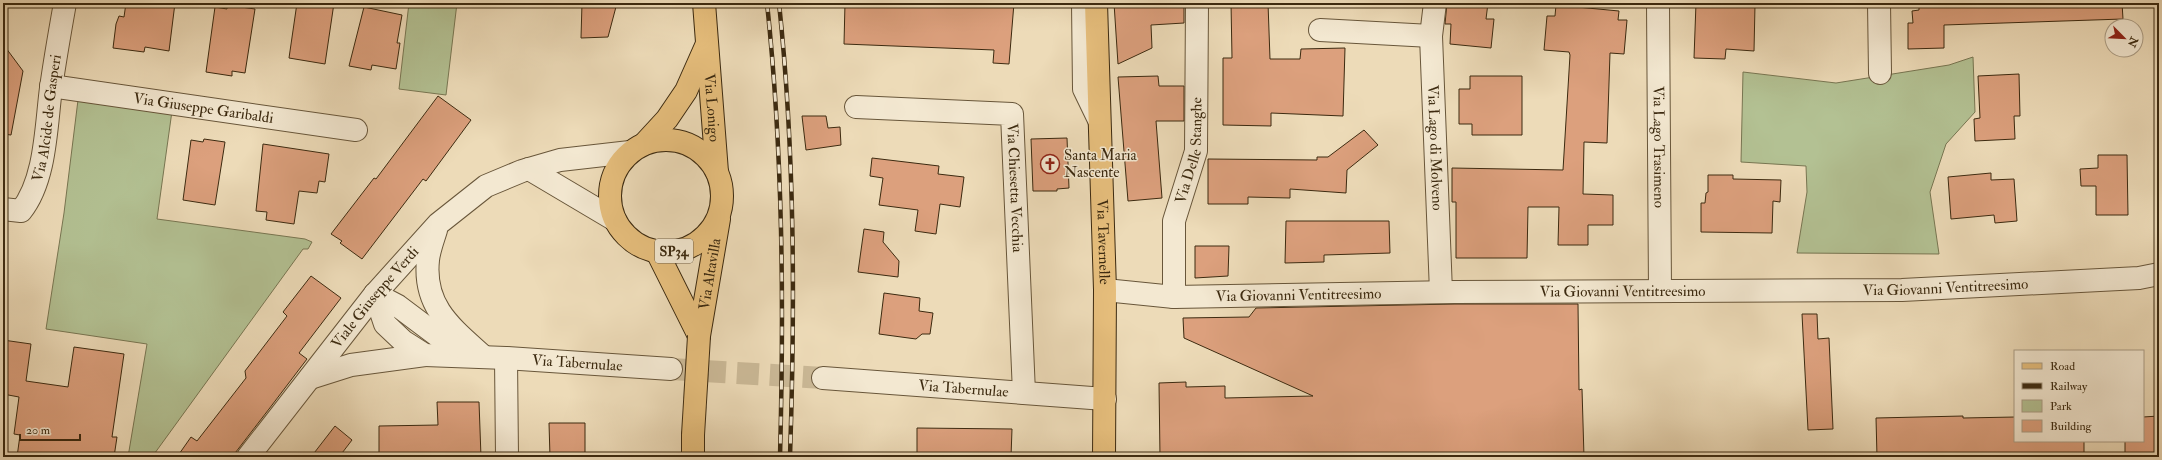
<svg xmlns="http://www.w3.org/2000/svg" width="2162" height="460" viewBox="0 0 2162 460" font-family="'IM FELL Double Pica',serif">
  <style>
    .green { fill: #b3c193; stroke: #787652 }
    .building { fill: #dca07d; stroke: #3c2a10 }
    .lines { fill: none; stroke-linecap: round; stroke-linejoin: round }
    .minor-tunnel { stroke: #cab896; stroke-width: 22; stroke-dasharray: 22 11; stroke-linecap: butt }
    .minor-casing { stroke: #68563a; stroke-width: 24 }
    .major-casing { stroke: #3c2a10; stroke-width: 24 }
    .minor { stroke: #f3e8d1; stroke-width: 22 }
    .major { stroke: #e6be7c; stroke-width: 22 }
    .rail-casing { stroke: #3c2a10; stroke-width: 4.5 }
    .rail { stroke: #f3e8d1; stroke-width: 3; stroke-dasharray: 9; stroke-linecap: butt }
    .major-bridge-casing { stroke: #3c2a10; stroke-width: 24; stroke-linecap: butt }
    .major-bridge { stroke: #e6be7c; stroke-width: 22 }
    .labels { text-anchor: middle; stroke-width: 3; stroke-linejoin: round; paint-order: stroke }
    .shield { fill: #f3e8d1; stroke: #73634a; stroke-width: 1 }
    .shield-label { font-size: 14px; font-weight: bold; fill: #3c2a10 }
    .street-label { font-size: 15px; fill: #3c2a10; stroke: #f3e8d1 }
    .poi-label { font-size: 15px; fill: #3c2a10; stroke: #f3e8d1; text-anchor: start }
  </style>
  <rect width="100%" height="100%" fill="#eddbb8"/>
  <filter id="stains"><feTurbulence type="fractalNoise" baseFrequency=".005" numOctaves="4"/><feColorMatrix values="0 0 0 0 .2 0 0 0 0 .09 0 0 0 0 .02 0 0 0 .5 -.17"/></filter>
  <radialGradient id="worn" r=".72"><stop offset=".6" stop-color="#630" stop-opacity="0"/><stop offset="1" stop-color="#630" stop-opacity=".3"/></radialGradient>
  <path class="green" d="M409,3H457L446,95L399,89Z
    M1973,57L1975,112L1946,144L1930,192L1939,254L1797,253L1807,192L1806,166L1741,162L1743,72L1836,83L1949,65Z
    M78,100L172,111L157,219L305,239L312,242L308,249H303L152,457H128L147,344L46,329L64,213Z"/>
  <path class="building" d="M126,3H175L169,51L145,47L144,52L113,48L116,24L119,16L124,17Z
    M297,3H334L325,64L289,58Z
    M582,3H617L608,37L581,38Z
    M845,3H1014L1009,64L993,63L994,50L844,44Z
    M1114,3H1150V7L1184,5V23L1151,25L1152,48L1118,64Z
    M1231,3H1268L1270,59H1300L1301,49L1345,48L1343,116L1271,113V126L1223,125V58H1232Z
    M1447,3H1488L1486,19H1494L1491,48L1450,44L1451,24H1445Z
    M1696,3L1755,5L1754,51L1726,49L1725,59L1694,58Z
    M1919,3H2122L2123,19L1944,25V48L1908,49V23H1913L1912,11L1919,10Z
    M227,5L255,9L245,73L232,71V76L206,72L215,7L227,9Z
    M1556,5L1619,11L1618,20H1627L1624,54L1610,53L1607,143L1584,142L1583,194L1613,195V225H1588V245H1558L1559,207H1528L1527,258H1456V202H1452V168L1563,170L1570,55L1569,52L1544,50L1547,16H1555Z
    M364,7L402,15L397,43H400L396,69L372,65L371,70L349,66Z
    M3,44L23,71L11,135L3,134Z
    M2019,74L2020,116H2014L2015,139L1975,141L1974,119L1980,118L1978,76Z
    M1158,76L1159,86H1184V121H1156L1162,198L1128,201L1118,77Z
    M1470,76H1522V135H1472V124H1459V89H1470Z
    M438,96L471,120L426,181L423,179L362,259L340,243L342,241L331,234L374,178L376,179Z
    M802,116H826L828,128L840,127L841,145L806,150Z
    M1364,130L1378,145L1347,170L1346,193L1290,189V198L1248,197V204H1208V159L1317,160V157H1328Z
    M1067,138L1069,188L1057,189V191H1033L1031,139Z
    M204,139L225,142L215,205L183,200L191,140L203,142Z
    M263,144L329,154L325,182L319,181L317,193L299,191L294,224L266,220L267,212L256,211Z
    M2098,155H2127L2128,215H2096V186H2081L2080,169L2098,168Z
    M872,158L939,166L938,174L964,177L960,207L940,204L936,234L915,231L918,210L879,205L883,178L870,176Z
    M1991,173V180L2014,179L2017,221L1995,223L1994,215L1951,219L1948,177Z
    M1708,175H1733V179L1781,180L1780,202L1773,201L1772,233L1701,232V203H1705L1706,193L1708,192Z
    M1286,221H1389L1390,253L1324,255V262L1285,263Z
    M864,229L884,232L883,242L899,261L898,277L858,272Z
    M1195,246H1229L1228,276L1195,278Z
    M311,276L341,298L299,353L307,359L269,409L232,457H177L191,437L197,441L246,378L245,371L287,316L283,312Z
    M884,293L920,298L919,311L933,313L930,334H922L916,339L879,334Z
    M1454,304H1578L1579,390L1582,389L1584,457H1160L1159,383L1186,382V387L1225,386V398L1313,396L1184,338L1183,318L1249,317L1256,308Z
    M1802,314H1817L1818,339L1829,338L1833,429L1808,430Z
    M3,340L31,344L26,381L68,387L74,347L124,354L112,437H117L114,457H17L20,435L14,434L19,397L3,394Z
    M437,402H479L481,457H379V426L438,425Z
    M1963,416V418L2015,417V441H2084V457H1877L1876,418Z
    M2159,416V457H2125V441H2143V417Z
    M549,423H585V457H550Z
    M335,426L352,440L339,457H311Z
    M917,428L1012,429L1011,457L917,456Z"/>
  <g class="lines">
    <path class="minor-tunnel" d="M671,369L823,378"/>
    <g class="minor-casing">
      <g id="minor">
        <path d="M1083,3L1084,89L1099,120"/>
        <path id="s1" d="M1435,3L1431,36L1441,292"/>
        <path id="s2" d="M1658,3L1660,291"/>
        <path d="M1879,3L1880,73"/>
        <path d="M1320,30L1431,36"/>
        <path id="s3" d="M51,86L356,130"/>
        <path id="s4" d="M856,107L1012,114L1024,393"/>
        <path d="M529,169L615,220"/>
        <path id="s5" d="M3,209L21,211C46,180 46,126 51,88C55,59 60,31 65,3"/>
        <path d="M436,230C433,240 429,250 428,260C423,307 452,328 484,357"/>
        <path id="s6" d="M1105,290L1174,297L1454,292L1902,290L2139,278L2159,274"/>
        <path id="s7" d="M375,294L385,324L403,341L425,355L506,358L671,369"/>
        <path d="M375,294L398,306L446,342L462,348"/>
        <path id="s8" d="M1174,297V221L1196,151L1197,3"/>
        <path d="M506,358L507,457"/>
        <path d="M310,378L351,365L425,355"/>
        <path id="s9" d="M823,378L1105,399"/>
        <path id="s10" d="M248,457L375,294L438,224L486,186L522,171L560,160L630,152"/>
      </g>
    </g>
    <g class="major-casing">
      <g id="major">
        <path id="s11" d="M704,3L717,172"/>
        <path id="s12" d="M1096,3L1105,290L1104,457"/>
        <circle cx="666" cy="196" r="56"/>
        <path d="M644,144L667,119L686,91L706,46"/>
        <path d="M657,252L699,336"/>
        <path id="s13" d="M699,336L719,219"/>
        <path d="M693,457V435"/>
      </g>
    </g>
    <use href="#minor" class="minor"/>
    <use href="#major" class="major"/>
    <g class="rail-casing">
      <path id="rail" d="M767,3C783,154 784,305 780,457
        M779,3C795,154 795,306 790,457"/>
    </g>
    <use href="#rail" class="rail"/>
    <g class="major-bridge-casing">
      <path id="major-bridge" d="M693,435L699,336"/>
    </g>
    <use href="#major-bridge" class="major-bridge"/>
  </g>
  <defs>
    <g id="church-ring" transform="scale(1)"><circle r="9.5" fill="#f3e8d1" stroke="#8f2418" stroke-width="1.5"/><path d="M-1.2-6h2.4v3.5h3.3v2.4h-3.3V6h-2.4V-.1h-3.3v-2.4h3.3Z" fill="#8f2418"/></g>
  </defs>
  <g fill-rule="evenodd">
    <use href="#church-ring" x="1050" y="164"/>
  </g>
  <g class="labels">
    <rect class="shield" x="655" y="239" width="38" height="24" rx="3"/>
    <g class="shield-label">
      <text x="674" y="256">SP34</text>
    </g>
    <g class="street-label">
      <text dy="5" stroke="none"><textPath href="#s11" startOffset="105">Via Lonigo</textPath></text>
      <text dy="5" stroke="none"><textPath href="#s3" startOffset="154">Via Giuseppe Garibaldi</textPath></text>
      <text dy="5" stroke="none"><textPath href="#s5" startOffset="116">Via Alcide de Gasperi</textPath></text>
      <text dy="5" stroke="none"><textPath href="#s2" startOffset="144">Via Lago Trasimeno</textPath></text>
      <text dy="5" stroke="none"><textPath href="#s1" startOffset="145">Via Lago di Molveno</textPath></text>
      <text dy="5" stroke="none"><textPath href="#s8" startOffset="149">Via Delle Stanghe</textPath></text>
      <text dy="5" stroke="none"><textPath href="#s4" startOffset="230">Via Chiesetta Vecchia</textPath></text>
      <text dy="5" stroke="none"><textPath href="#s12" startOffset="239">Via Tavernelle</textPath></text>
      <text dy="5" stroke="none"><textPath href="#s13" startOffset="63">Via Altavilla</textPath></text>
      <text dy="5" stroke="none"><textPath href="#s6" startOffset="841">Via Giovanni Ventitreesimo</textPath></text>
      <text dy="5" stroke="none"><textPath href="#s6" startOffset="518">Via Giovanni Ventitreesimo</textPath></text>
      <text dy="5" stroke="none"><textPath href="#s6" startOffset="194">Via Giovanni Ventitreesimo</textPath></text>
      <text dy="5" stroke="none"><textPath href="#s10" startOffset="204">Viale Giuseppe Verdi</textPath></text>
      <text dy="5" stroke="none"><textPath href="#s7" startOffset="235">Via Tabernulae</textPath></text>
      <text dy="5" stroke="none"><textPath href="#s9" startOffset="141">Via Tabernulae</textPath></text>
    </g>
    <g class="poi-label">
      <text x="1064" y="160">Santa Maria<tspan x="1064" dy="17">Nascente</tspan></text>
    </g>
  </g>
  <rect width="2162" height="460" fill="none" stroke="#eddbb8" stroke-width="16"/>
  <rect x="4" y="4" width="2154" height="452" fill="none" stroke="#3c2a10" stroke-width="2"/>
  <rect x="8" y="8" width="2146" height="444" fill="none" stroke="#3c2a10"/>
  <rect x="2014" y="350" width="130" height="92" fill="#f3e8d1" stroke="#aa9c84"/>
  <rect x="2022" y="363" width="20" height="6" fill="#e6be7c" stroke="#aa9c84"/>
  <text x="2050" y="370" font-size="12" fill="#3c2a10">Road</text>
  <rect x="2022" y="383" width="20" height="6" fill="#3c2a10" stroke="#aa9c84"/>
  <text x="2050" y="390" font-size="12" fill="#3c2a10">Railway</text>
  <rect x="2022" y="400" width="20" height="12" fill="#b3c193" stroke="#aa9c84"/>
  <text x="2050" y="410" font-size="12" fill="#3c2a10">Park</text>
  <rect x="2022" y="420" width="20" height="12" fill="#dca07d" stroke="#aa9c84"/>
  <text x="2050" y="430" font-size="12" fill="#3c2a10">Building</text>
  <g transform="translate(2124 38) rotate(114)"><circle r="19" fill="#f3e8d1" stroke="#aa9c84"/>
  <path d="M0-3L7 15L0 10L-7 15Z" fill="#8f2418"/>
  <text y="-6" font-size="11" font-weight="bold" text-anchor="middle" fill="#3c2a10">N</text>
  </g>
  <path d="M20 434v6h60v-6" fill="none" stroke="#3c2a10" stroke-width="2"/>
  <text x="26" y="434" font-size="12" fill="#3c2a10" stroke="#f3e8d1" stroke-width="3" paint-order="stroke">20 m</text>
  <rect width="100%" height="100%" filter="url(#stains)"/>
  <rect width="100%" height="100%" fill="url(#worn)"/>
</svg>
